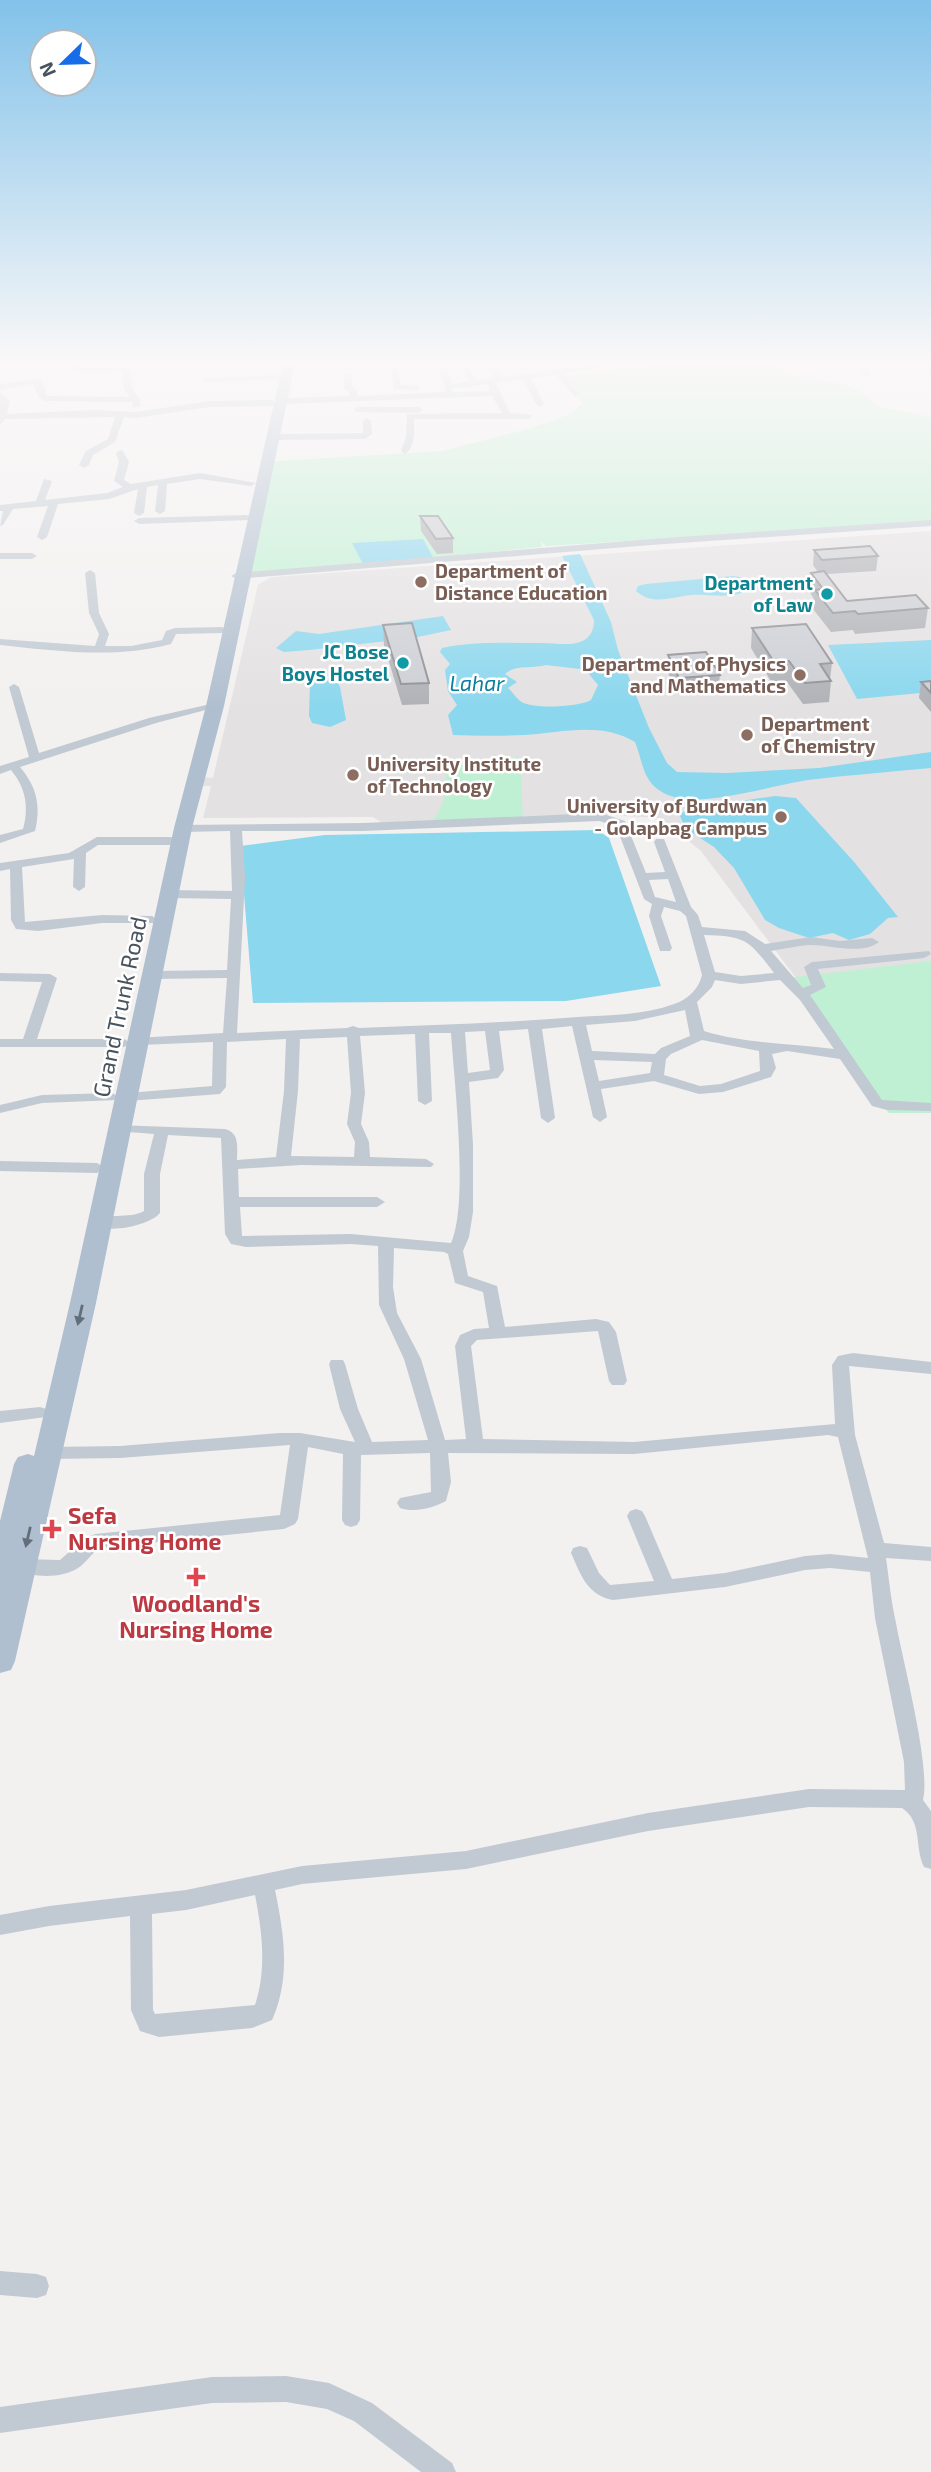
<svg xmlns="http://www.w3.org/2000/svg" width="931" height="2472" viewBox="0 0 931 2472" font-family="'Exo 2',sans-serif">
  <style>
    .education { fill: #e4e1e2 }
    .green { fill: #bff0d3 }
    .water { fill: #8bd7ee; fill-rule: evenodd }
    .lines { fill: none; stroke-linecap: round; stroke-linejoin: round }
    .street { fill: #c1cad2; fill-rule: evenodd }
    .primary { fill: #b0bfcf; fill-rule: evenodd }
    .wall { fill: #b0b2b7 }
    .building { fill: #cdcfd5; stroke: #909195; stroke-width: 2 }
    .oneway { fill: #626e7a }
    .education-dot { fill: #8d6e63; stroke: #fff; stroke-width: 2.5 }
    .culture-dot { fill: #0f9aa8; stroke: #fff; stroke-width: 2.5 }
    .health-dot { fill: #e0444e; stroke: #fff; stroke-width: 2.5 }
    .labels { text-anchor: middle; stroke-width: 5; stroke-linejoin: round; paint-order: stroke }
    .far-education-label { font-size: 19px; font-weight: bold; fill: #785e54; stroke: #fff; text-anchor: start }
    .far-culture-label { font-size: 19px; font-weight: bold; fill: #0d838f; stroke: #fff; text-anchor: end }
    .far-water-label { font-size: 21px; font-style: italic; fill: #0b7d9f; stroke: #fff }
    .street-label { font-size: 23px; fill: #48535e; stroke: #fff }
    .health-label { font-size: 23px; font-weight: bold; fill: #be3a42; stroke: #fff; text-anchor: start }
  </style>
  <rect width="100%" height="100%" fill="#f3f0f0"/>
  <path class="education" d="M931,531V1099L888,1101L701,851L660,818L607,815L436,817L433,820L382,823L373,817L203,818L211,786H199L200,777L213,778L258,585L271,577Z"/>
  <path class="green" d="M668,363H781L786,374L842,384L860,391L879,407L931,417V522L546,546L541,541L542,547L254,575L247,573L256,539L261,462L442,451L531,428L568,415L582,404L575,387L565,376Z
    M520,757L523,822L433,820C446,804 448,785 444,765Z
    M931,961V1113H889L850,1071L787,978Z"/>
  <path class="water" d="M423,539L434,559L363,564L352,543Z
    M580,554L611,622L618,650L649,728L667,763L677,772L727,773L819,768L931,752V768C890,772 849,775 808,780C773,785 703,808 671,796C642,786 644,764 635,742C600,721 561,733 524,735C500,736 476,736 453,735L448,715L457,705L448,691L445,670L450,664L440,652L442,648C473,641 509,643 542,643C554,643 568,646 580,642C590,639 594,630 594,620L562,556ZM546,665L580,669L588,673L598,685L591,700C579,707 532,710 520,701C515,697 513,692 508,688L517,682L505,674C515,664 533,669 546,665Z
    M733,576L740,577L751,588C732,601 711,593 690,595C671,597 653,606 636,591L638,586L646,584Z
    M443,616L451,630L413,638L309,650L284,652L276,648L296,631L319,634Z
    M931,640V692L857,699L828,645Z
    M324,680L338,683L340,687L346,720L330,727L312,723L309,716L310,683Z
    M775,796L796,798L855,863L898,917L888,918L870,934L849,940L833,933L809,938L779,928L765,920L734,868L714,847L686,829L679,814L693,808Z
    M597,830L609,838L661,986L566,1001L253,1003L240,846L325,835Z"/>
  <g class="lines">
    <path class="street" d="M72,363H80L81,367H127L131,371L132,389L140,399V406L133,408L132,402L45,401L39,398L33,384L0,390V384L34,379L42,381L47,396L130,397L124,389L122,371L78,372L74,370Z
      M435,363H443L453,384L470,381L458,363H466L477,380L494,378L486,363H494L502,377L603,363H628L564,374L579,394L575,397L556,375L531,378L544,404L540,407L536,404L523,379L496,383L510,413L531,415V419H414C414,430 416,447 405,454L401,451L406,437L407,414L502,413L492,396L282,404L278,401L282,398L348,396L350,393L344,388V375L348,373L352,375V387L358,392L357,396L445,392V385ZM488,384L490,391L453,392L452,389Z
      M791,363H800L803,367L796,369Z
      M856,363H864L871,376H865Z
      M919,363H927L931,368V376Z
      M391,365L398,367L401,385L419,386V390L394,389Z
      M278,375L282,377L281,379L207,382L203,380L207,378Z
      M0,392L10,401L7,414L96,410L136,412L210,401L272,400L276,403L272,406L210,407L136,418L124,417L115,442L93,455L89,465L84,468L79,465L86,451L108,439L115,417L5,419L0,425Z
      M358,407H419L423,410L419,413L355,412V408Z
      M367,418L371,421L372,434L365,439L274,440L270,437L274,434L363,433V421Z
      M120,450L123,451L129,462L124,480L131,484L200,473L256,483L251,486L200,479L167,484L165,511L160,514L155,511L158,485L147,487L144,513L139,516L134,513L138,489L109,499L58,504L47,537L42,540L37,537L48,506L13,509L3,525L0,526L3,511H0V505L36,501L44,479L52,481L45,500L107,493L123,487L114,481L119,462L116,453Z
      M246,515L249,516V520L139,524L134,521L139,518Z
      M931,520V526L651,545L236,579L231,576L236,573L651,539Z
      M0,553H32L37,556L32,559H0Z
      M90,570L95,573L99,613L109,634L105,646H131L162,640L166,631L175,628L222,627L227,630L222,633L176,634L171,644C115,659 57,651 0,645V639L95,646L99,634L89,613L85,573Z
      M14,684L19,687L39,753L149,718L215,703L221,706L156,723L20,767C37,787 41,806 35,831L0,843V835L23,829C29,807 26,788 11,770L0,774V766L29,757L9,687Z
      M600,813L625,821L646,873L665,872L654,842L656,839H664L691,907L698,915L702,927L745,931L765,944L811,937L840,941L872,938L879,942C861,956 829,944 809,945C796,946 783,949 771,951L803,988L811,985L804,967L812,962L929,951L931,954L924,958L818,969L826,987L810,995L882,1100L931,1103V1111L887,1110L872,1106L840,1059L787,1051L772,1054L776,1068L771,1077L723,1092L699,1094L654,1081L601,1089L607,1117L600,1122L593,1117L572,1026L542,1029L555,1118L548,1123L541,1118L528,1029L499,1031L504,1070L498,1078L469,1082L473,1145V1212L469,1237L463,1251L468,1276L497,1286L505,1327L596,1319L609,1322L616,1332L627,1381L624,1385H612L609,1381L598,1331L477,1340L471,1346L483,1439L634,1442L835,1424L832,1365L838,1356L853,1353L931,1362V1374L849,1366L855,1435L884,1543L931,1547V1561L886,1558C889,1579 891,1601 896,1623C903,1662 931,1767 923,1800L931,1811V1869L924,1867C914,1846 923,1822 902,1808L809,1807L648,1831L466,1869L302,1884L275,1890C284,1934 291,1978 272,2020L252,2028L159,2037L140,2031L131,2010L130,1916L49,1926L0,1935V1915L49,1906L186,1890L302,1866L466,1851L648,1813L809,1789L905,1790L904,1762L875,1618L870,1572L830,1568L805,1570L725,1587L613,1600C587,1595 581,1575 571,1553L573,1548L580,1546L587,1548L599,1573L610,1585L654,1581L627,1516L630,1511L636,1509L642,1511L645,1516L672,1579L725,1573L805,1556L830,1554L868,1558L838,1437L828,1435L634,1454L448,1453L451,1482L446,1501C433,1508 415,1513 400,1508L397,1503L400,1498L431,1492L430,1453L361,1455L360,1520L357,1525L351,1527L345,1525L342,1520L343,1454L308,1447L298,1519L295,1524L284,1529L99,1548C91,1554 86,1563 78,1568C61,1579 34,1577 15,1571L13,1566L15,1561L22,1559L60,1560L85,1538L95,1534L280,1515L290,1445L120,1458L48,1459L42,1458L39,1453L42,1448L48,1447L120,1446L280,1433H300L355,1442L340,1409L329,1364L331,1360H343L345,1364L358,1409L372,1442L428,1440L404,1359L379,1305L378,1246L351,1244L246,1247L231,1244L225,1234L221,1138L168,1135L160,1174V1213C149,1226 105,1235 93,1223C105,1211 129,1220 144,1211V1174L154,1134L116,1131L114,1128L116,1125L225,1129C240,1133 237,1147 237,1160L276,1157L284,1091L286,1039L227,1042L226,1087L220,1094L128,1101L121,1097L128,1093L212,1086L213,1042L140,1045L133,1041L135,1038L223,1033L227,978L153,979L146,975L153,971L227,970L231,899L170,898L164,894L170,890L232,891L230,831L183,832L179,831V825L363,823ZM599,821L616,826L644,899L652,904L649,916L660,951H670L672,948L661,916L664,907L680,911L686,916L702,975C699,989 687,1000 674,1004C644,1015 609,1015 578,1017C504,1023 432,1025 359,1028L353,1026L347,1028L237,1033L245,878L242,831H363ZM668,879L676,902L655,897L649,880ZM704,935C746,936 749,940 774,973L741,976L715,972ZM715,980L741,984L780,980L800,1000L834,1049C790,1043 746,1044 704,1031L697,1002L712,987ZM685,1010L690,1036L661,1048L655,1054L592,1051L586,1025L635,1021ZM485,1031L490,1070L468,1073L465,1032ZM429,1033H451C454,1080 469,1203 451,1243L351,1234L242,1236L240,1207H377L385,1202L377,1197H239L238,1169L301,1165L431,1167L434,1164L426,1159L370,1157L369,1142L361,1124L365,1093L360,1036L415,1034L418,1101L425,1105L432,1101ZM347,1037L351,1093L347,1124L355,1142L354,1157L291,1156L298,1091L300,1039ZM702,1040L759,1051L760,1071L721,1084L700,1086L664,1075L666,1059L671,1054ZM594,1060L652,1062L650,1073L599,1081ZM394,1248L444,1252L448,1254L455,1283L483,1292L489,1328L474,1329L460,1335L455,1346L466,1439L445,1440L421,1359L397,1313L393,1287ZM255,1895C262,1931 267,1969 255,2005L155,2014L153,2010L152,1914L186,1910Z
      M97,837H171L177,841L171,845H98L86,853L85,887L79,891L73,887L74,859L22,867L25,922L102,915L152,916L158,920L157,923H102L38,931L16,929L11,920L10,869L0,871V863L69,853Z
      M0,973L50,974L57,978L37,1039H124L131,1043L124,1047H0V1039H23L42,982L0,981Z
      M112,1093L119,1097L117,1100L42,1103L0,1113V1105L42,1095Z
      M0,1161L97,1163L105,1168L97,1173L0,1171Z
      M40,1407L46,1409L49,1413L46,1417L0,1423V1411Z
      M0,2271L37,2274L46,2277L49,2286L46,2295L37,2298L0,2295Z
      M286,2376L329,2383L372,2403L452,2463L456,2472H421L354,2421L327,2409L286,2402L212,2403L0,2433V2407L212,2377Z"/>
    <path class="primary" d="M283,363H295L224,706L192,828L96,1303L15,1661L11,1670L0,1673V1521L14,1464L18,1457L28,1454L34,1456L70,1303L174,828L206,706Z"/>
  </g>
  <path class="wall" d="M420,516L453,538V553L437,554L421,531Z
    M814,550L878,556L876,571L827,574L847,601L928,608L925,628L855,634L853,630L831,632L813,609L814,599L809,591L811,573L818,572L813,565Z
    M383,625L429,683V704L402,705L384,645Z
    M752,628L832,663L830,679L831,681L829,702L803,704L787,682L772,683L751,648Z
    M668,655L720,675L718,691L678,694L667,671Z
    M931,681V712L919,698L921,682Z"/>
  <path class="building" d="M420,516H438L453,538L436,539Z
    M870,546L878,556L822,560L814,550Z
    M824,571L847,601L916,595L928,608L858,614L855,611L833,613L815,590L823,589L811,573Z
    M412,623L429,683L401,684L383,625Z
    M806,624L832,663L820,664L831,681L805,683L789,661L774,662L752,628Z
    M706,652L720,675L679,678L668,655Z
    M931,681V693L921,682Z"/>
  <defs><path id="oneway-solid" d="M-6-.8H1V-3.2L6.5 0L1 3.2V.8H-6Z" transform="scale(1.75)"/></defs>
  <g class="oneway">
    <use href="#oneway-solid" transform="translate(80 1315) rotate(103)"/>
    <use href="#oneway-solid" transform="translate(28 1537) rotate(103)"/>
  </g>
  <linearGradient id="sky" x2="0" y2="1"><stop stop-color="#83c2ea"/><stop offset="0.51" stop-color="#faf8f8"/><stop offset="1" stop-color="#faf8f8" stop-opacity="0"/></linearGradient>
  <rect width="931" height="709" fill="url(#sky)"/>
  <g class="education-dot">
    <circle cx="421" cy="582" r="7"/>
    <circle cx="800" cy="675" r="7"/>
    <circle cx="747" cy="735" r="7"/>
    <circle cx="353" cy="775" r="7"/>
    <circle cx="781" cy="817" r="7"/>
  </g>
  <g class="culture-dot">
    <circle cx="827" cy="594" r="7"/>
    <circle cx="403" cy="663" r="7"/>
  </g>
  <g class="health-dot">
    <path d="M48.5 1518.5h7v7h7v7h-7v7h-7v-7h-7v-7h7z"/>
    <path d="M192.5 1566.5h7v7h7v7h-7v7h-7v-7h-7v-7h7z"/>
  </g>
  <g class="labels">
    <g class="far-education-label">
      <text x="435" y="578">Department of<tspan x="435" dy="22">Distance Education</tspan></text>
      <text x="786" y="671" text-anchor="end">Department of Physics<tspan x="786" dy="22">and Mathematics</tspan></text>
      <text x="761" y="731">Department<tspan x="761" dy="22">of Chemistry</tspan></text>
      <text x="367" y="771">University Institute<tspan x="367" dy="22">of Technology</tspan></text>
      <text x="767" y="813" text-anchor="end">University of Burdwan<tspan x="767" dy="22">- Golapbag Campus</tspan></text>
    </g>
    <g class="far-culture-label">
      <text x="813" y="590">Department<tspan x="813" dy="22">of Law</tspan></text>
      <text x="389" y="659">JC Bose<tspan x="389" dy="22">Boys Hostel</tspan></text>
    </g>
    <g class="far-water-label">
      <text x="477" y="691">Lahar</text>
    </g>
    <g class="street-label">
      <text transform="translate(120 1007) rotate(-78)" y="8">Grand Trunk Road</text>
    </g>
    <g class="health-label">
      <text x="68" y="1524">Sefa<tspan x="68" dy="26">Nursing Home</tspan></text>
      <text x="196" y="1612" text-anchor="middle">Woodland's<tspan x="196" dy="26">Nursing Home</tspan></text>
    </g>
  </g>
  <g transform="translate(63 63) rotate(247)"><circle r="33" fill="#ffffff" stroke="#b6babf" stroke-width="2"/>
  <path d="M0-5L12 26L0 18L-12 26Z" fill="#166de7"/>
  <text y="-10" font-size="19" font-weight="bold" text-anchor="middle" fill="#48535e">N</text>
  </g>
</svg>
